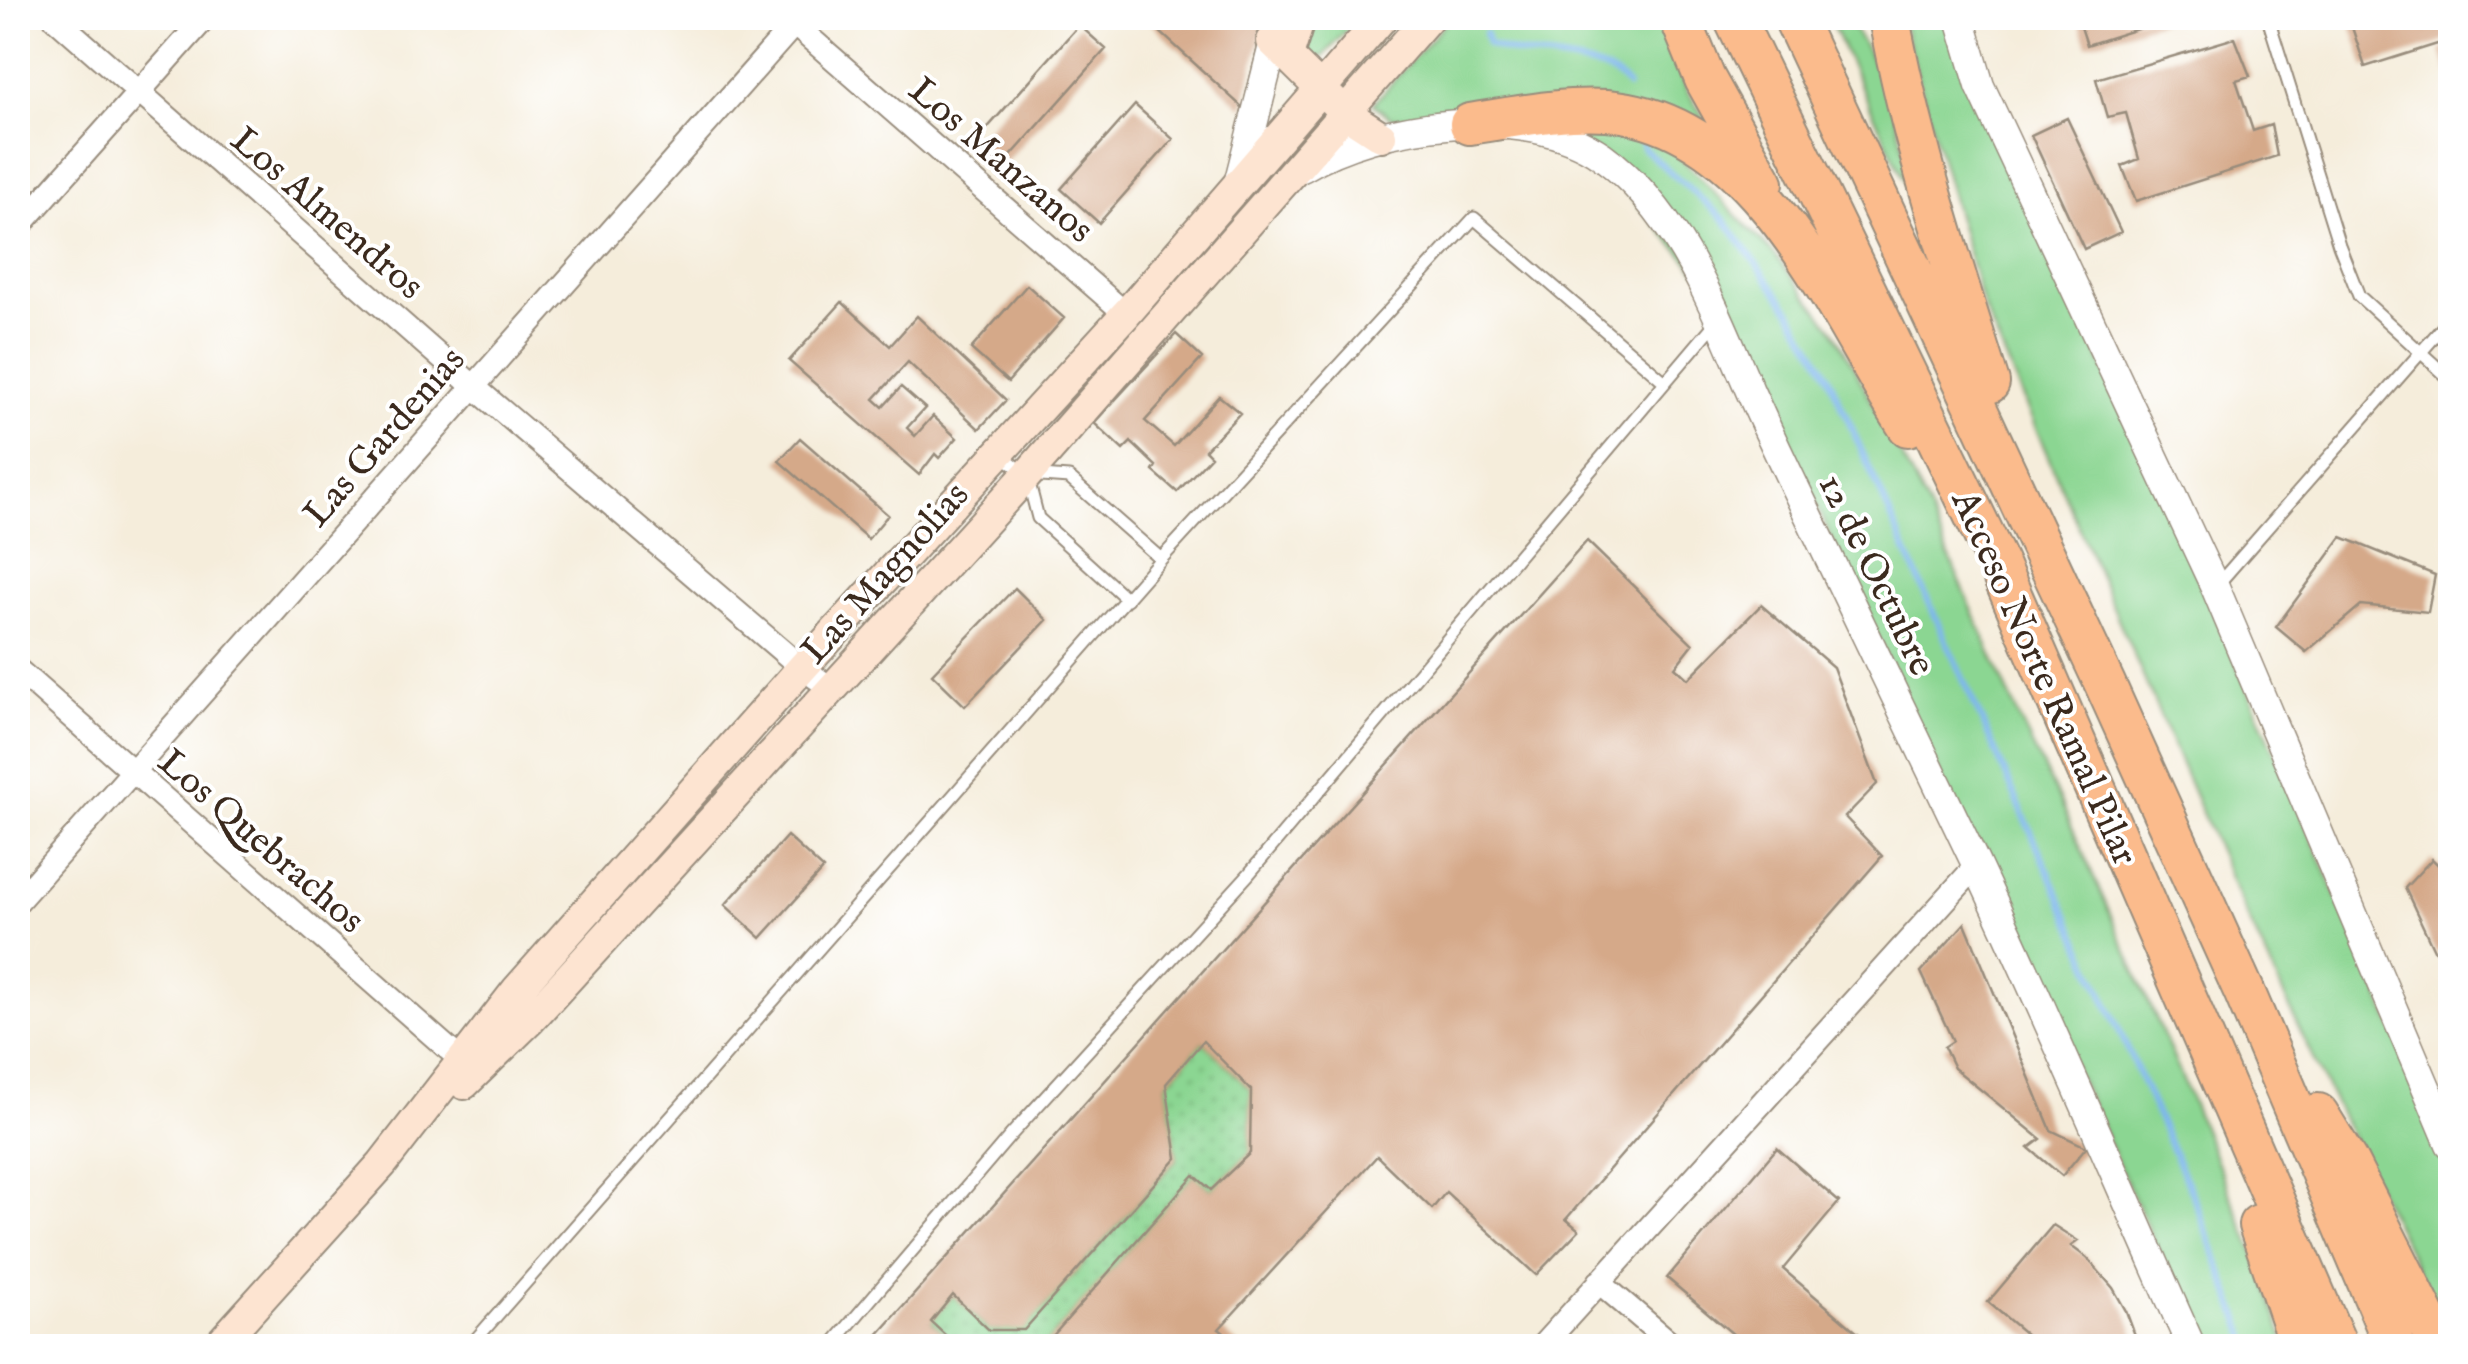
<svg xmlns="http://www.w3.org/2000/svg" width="2468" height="1364" viewBox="0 0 2468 1364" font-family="'IM FELL English',serif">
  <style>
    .green { fill: #8bd692; stroke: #638058; stroke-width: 2.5 }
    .park { fill: url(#park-dots); stroke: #638058; stroke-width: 2.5 }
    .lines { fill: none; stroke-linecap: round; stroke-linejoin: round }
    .stream { stroke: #7eb6ee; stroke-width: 6 }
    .building { fill: #d5a989 }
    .service-casing { stroke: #988c7c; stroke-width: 15 }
    .minor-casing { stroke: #988c7c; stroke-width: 26 }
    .tertiary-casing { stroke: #988c7c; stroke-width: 31 }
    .secondary-casing { stroke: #988c7c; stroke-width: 34 }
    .motorway-casing { stroke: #988c7c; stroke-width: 44 }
    .service { stroke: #fff; stroke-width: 11 }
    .minor { stroke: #fff; stroke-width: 22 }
    .tertiary { stroke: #fff; stroke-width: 28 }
    .secondary { stroke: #fde4d1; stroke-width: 30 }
    .motorway { stroke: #fbbb8c; stroke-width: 40 }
    .labels { text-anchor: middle; stroke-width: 8; stroke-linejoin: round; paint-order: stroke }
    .street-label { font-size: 38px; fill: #3b2a1e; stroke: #fff }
  </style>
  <defs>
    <pattern id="park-dots" width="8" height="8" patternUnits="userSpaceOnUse" patternTransform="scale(2.5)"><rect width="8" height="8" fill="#8bd692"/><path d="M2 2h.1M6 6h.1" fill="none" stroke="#79b87d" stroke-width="1.8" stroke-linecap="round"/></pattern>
  </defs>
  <rect width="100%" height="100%" fill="#fff"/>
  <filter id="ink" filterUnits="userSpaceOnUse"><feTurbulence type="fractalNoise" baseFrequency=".01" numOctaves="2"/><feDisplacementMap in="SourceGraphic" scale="20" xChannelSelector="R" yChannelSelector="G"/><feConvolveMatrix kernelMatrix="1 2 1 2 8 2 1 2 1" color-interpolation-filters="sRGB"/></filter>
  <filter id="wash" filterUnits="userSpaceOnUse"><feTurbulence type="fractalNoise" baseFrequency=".0048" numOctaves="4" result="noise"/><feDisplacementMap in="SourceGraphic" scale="40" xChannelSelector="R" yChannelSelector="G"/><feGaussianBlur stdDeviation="2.25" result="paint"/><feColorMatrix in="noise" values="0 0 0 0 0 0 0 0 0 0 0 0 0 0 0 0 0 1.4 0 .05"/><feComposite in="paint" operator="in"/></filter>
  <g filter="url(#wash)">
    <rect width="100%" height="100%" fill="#f5eddb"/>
    <path class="green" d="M1310,18H1357L1323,57L1310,59L1302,51Z
      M1449,18H1663L1687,91L1732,161L1704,134L1440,117L1391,118L1373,104Z
      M1829,18H1847L1870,55L1893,104L1917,207Z
      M1901,18H1946L2233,655L2405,1056L2450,1171V1335L2318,1069L2241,903L1983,306Z
      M1565,124H1601L1670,147L1774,254L1834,330L1926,503L2023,727L2063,807L2180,1073L2255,1255L2287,1346H2202L1721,297Z"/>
    <path class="park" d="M1203,1041L1251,1090L1250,1153L1211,1190L1194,1176L1044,1346H957L931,1322L953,1295L989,1330L1024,1329L1177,1159L1166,1084Z"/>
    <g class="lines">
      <path class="stream" d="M1485,33L1488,44C1522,62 1608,55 1628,87
        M1641,135L1643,148L1724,219L1790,310L1824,366L2196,1203L2250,1346"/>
    </g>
    <g id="blocks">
      <path class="building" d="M1145,18H1265L1243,108Z
        M2078,18H2172L2087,45Z
        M2349,18H2450V40L2365,67Z
        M1079,25L1106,49L1002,166L975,142Z
        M2235,38L2250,76L2236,80L2253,131L2271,125L2277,156L2136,201L2122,166L2139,159L2126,113L2107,117L2096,79Z
        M2450,47V79L2441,50Z
        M1135,105L1173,139L1099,223L1061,189Z
        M2067,118L2121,232L2084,249L2031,135Z
        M1027,285L1064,318L1008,382L971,349Z
        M842,302L890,346L917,316L1006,400L979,429L908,362L874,399L883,407L901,387L925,408L907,428L915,436L933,416L957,438L939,458L935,454L919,475L789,361Z
        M1176,334L1202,358L1145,421L1174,446L1219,396L1240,413L1205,450L1211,456L1177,492L1153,471L1156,466L1131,442L1123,450L1094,423Z
        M800,438L888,515L868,539L779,461Z
        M2342,537L2435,575L2428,612L2361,605L2306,652L2276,627Z
        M1587,541L1693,644L1675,667L1688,679L1761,605L1833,667L1877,784L1845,817L1882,856L1566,1219L1579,1230L1536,1275L1446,1192L1432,1209L1377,1156L1219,1329L1241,1346H1044L1194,1175L1211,1190L1250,1153L1251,1090L1203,1041L1166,1084L1177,1158L1024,1330H989L953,1295L931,1322L957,1346H868Z
        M1015,588L1047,620L965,706L932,674Z
        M787,836L823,869L761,938L725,905Z
        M2432,859L2450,876V962L2434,950L2405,888Z
        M1965,923L2051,1130L2086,1147L2062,1176L2029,1148L2041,1139L1954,1068L1944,1047L1953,1041L1921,972Z
        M1777,1148L1839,1202L1783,1269L1873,1346H1747L1667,1278Z
        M2053,1225L2078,1241L2071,1246L2087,1258L2113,1288L2126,1311L2139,1346H2040L1988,1302Z"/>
    </g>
  </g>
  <g filter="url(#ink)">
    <use href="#blocks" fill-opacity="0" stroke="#988c7c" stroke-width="2.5"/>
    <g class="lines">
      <g class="service-casing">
        <path id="service" d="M2268,18L2339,245L2359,296L2450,379
          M999,453L1027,475L1069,478L1161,559
          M1028,479L1038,518L1127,599
          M2218,584L2450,319
          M470,1346L1161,559L1474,218L1665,382
          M831,1346L1010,1136L1248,875L1717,321"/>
      </g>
      <g class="minor-casing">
        <path id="minor" d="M55,18L473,386L802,668L832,689
          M787,18L1126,314
          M18,228L205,18
          M18,670L462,1061
          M18,901L800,18
          M1599,1282L1674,1346
          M1542,1346L1976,866"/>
      </g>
      <g class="tertiary-casing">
        <path id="tertiary" d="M1960,18L1980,86L2215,587L2450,1144
          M1302,168C1378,122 1526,102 1602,156C1679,212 1714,308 1750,391C1767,429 1785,467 1803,504C1860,624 1918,743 1975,862C2050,1022 2119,1185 2191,1346
          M1239,180L1280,18"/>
      </g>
      <g class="secondary-casing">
        <path id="secondary" d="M1272,41L1344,112L1381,136
          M1288,56L1300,18
          M464,1084L530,1020L1027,475L1428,18
          M218,1346L382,1164L517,990L802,668L1126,314L1382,18"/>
      </g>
      <g class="motorway-casing">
        <path id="motorway" d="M1680,18L1705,79L1763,183
          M1734,18L1997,562L2337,1346
          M1794,18L2105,684L2244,991L2395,1346
          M1889,18C1912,143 1951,261 1989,383
          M1470,124C1515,117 1561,107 1607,110C1762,122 1835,314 1908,426
          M2318,1114L2347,1161L2440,1346
          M2259,1225L2300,1346"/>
      </g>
      <use href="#service" class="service"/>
      <use href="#minor" class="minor"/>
      <use href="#tertiary" class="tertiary"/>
      <use href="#secondary" class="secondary"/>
      <use href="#motorway" class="motorway"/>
    </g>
  </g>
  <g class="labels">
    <g class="street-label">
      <text transform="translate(1002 159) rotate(41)" y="13">Los Manzanos</text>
      <text transform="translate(328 212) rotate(41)" y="13">Los Almendros</text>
      <text transform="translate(383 436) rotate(-49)" y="13">Las Gardenias</text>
      <text transform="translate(884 572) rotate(-48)" y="13">Las Magnolias</text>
      <text transform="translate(1878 574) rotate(64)" y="13">12 de Octubre</text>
      <text transform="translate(2046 677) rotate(66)" y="13">Acceso Norte Ramal Pilar</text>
      <text transform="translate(262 840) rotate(41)" y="13">Los Quebrachos</text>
    </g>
  </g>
  <rect width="2468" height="1364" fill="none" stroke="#fff" stroke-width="60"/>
</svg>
